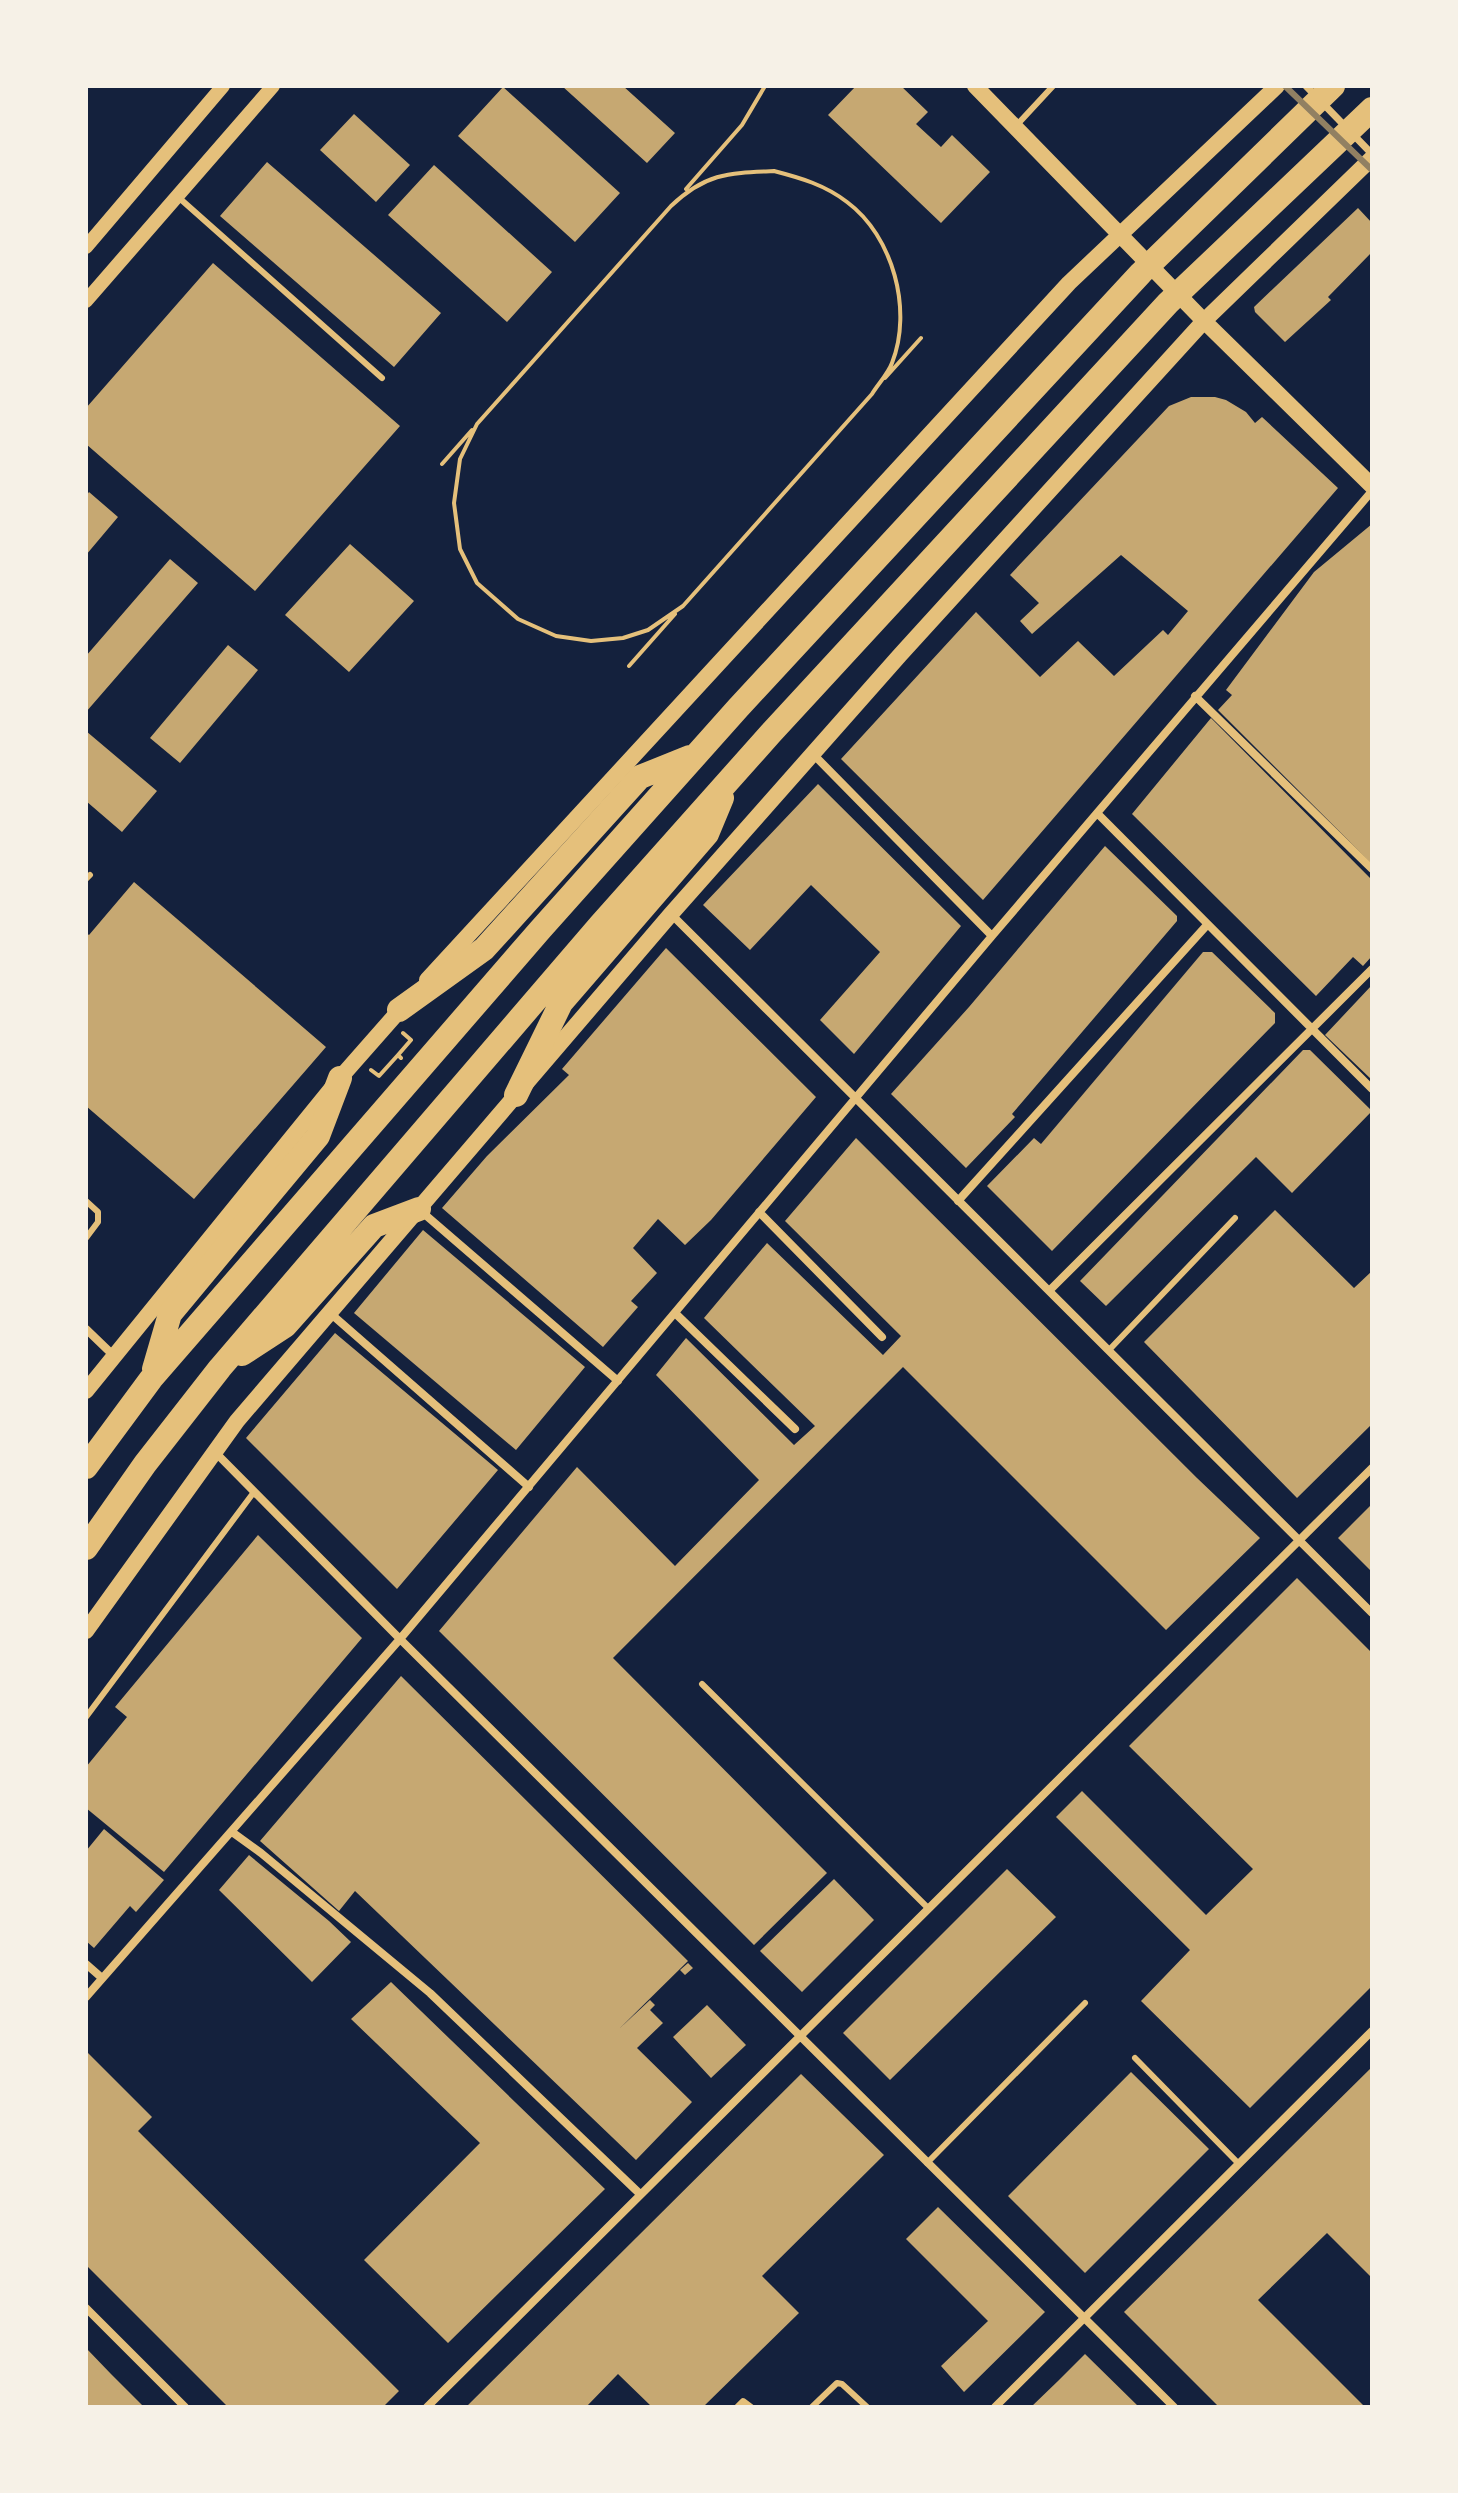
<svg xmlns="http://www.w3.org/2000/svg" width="1458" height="2493" viewBox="0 0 1458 2493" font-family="'DejaVu Sans',sans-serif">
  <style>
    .building { fill: #c6a872 }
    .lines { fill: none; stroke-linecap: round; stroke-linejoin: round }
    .path { stroke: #e5c07b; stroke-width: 4 }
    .service { stroke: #e5c07b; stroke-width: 6 }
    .pedestrian { stroke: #e5c07b; stroke-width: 7 }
    .minor { stroke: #e5c07b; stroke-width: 8 }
    .tertiary { stroke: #e5c07b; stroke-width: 14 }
    .secondary { stroke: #e5c07b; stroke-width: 16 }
    .motorway { stroke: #e5c07b; stroke-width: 24 }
    .rail { stroke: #918062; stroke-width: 6 }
  </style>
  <rect width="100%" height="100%" fill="#14213d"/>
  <path class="building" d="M562,86H623L675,133L647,163Z
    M856,86H901L928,112L916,124L941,147L952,135L990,172L941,223L828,115Z
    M503,87L620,193L575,242L458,136Z
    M354,114L410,165L376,202L320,150Z
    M267,162L441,313L394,367L220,216Z
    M434,165L552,272L507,322L388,215Z
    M1358,208L1372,223V252L1328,297L1331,300L1285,342L1255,312L1254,307Z
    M213,263L400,426L255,591L86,444V408Z
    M1191,397H1215L1226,400L1246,412L1255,423L1262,417L1338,488L983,900L841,759L976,612L1040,677L1078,641L1114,676L1163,630L1168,635L1188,611L1121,555L1032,634L1020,621L1039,603L1010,575L1169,406Z
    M89,492L118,517L86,555V496Z
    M1372,524V864L1218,710L1232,695L1226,690L1314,572Z
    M350,544L414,601L349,672L285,615Z
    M170,559L198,583L86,712V656Z
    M228,645L258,670L180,763L150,738Z
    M1211,718L1372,880V956L1363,966L1353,957L1316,996L1132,814Z
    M86,731L157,791L122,832L86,801Z
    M818,784L961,926L854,1054L820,1020L880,952L811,885L750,950L703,905Z
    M1105,846L1177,916V921L1012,1114L1015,1117L966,1168L891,1094L969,1007Z
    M134,882L326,1047L194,1199L86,1106V933L89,935Z
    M666,948L816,1097L711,1220L685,1245L658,1219L633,1248L657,1273L631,1301L638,1307L603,1347L442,1208L487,1156L569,1075L562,1069Z
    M1203,952H1212L1275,1013V1023L1052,1251L987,1186L1034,1138L1041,1144Z
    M1372,985V1080L1325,1035Z
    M1303,1050H1310L1372,1111L1292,1193L1256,1157L1106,1306L1080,1281Z
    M856,1138L1197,1478L1260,1538L1166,1630L903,1367L613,1658L827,1873L754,1945L439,1631L577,1467L675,1566L759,1480L656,1375L686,1338L794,1445L815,1426L704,1318L767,1243L883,1355L901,1336L785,1221Z
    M1275,1210L1354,1288L1372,1271V1424L1297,1498L1144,1342Z
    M423,1230L585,1367L516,1450L354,1313Z
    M335,1333L498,1470L397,1589L246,1438Z
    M1372,1504V1572L1338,1538Z
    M258,1535L362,1638L164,1872L86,1808V1767L127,1717L115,1707Z
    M1297,1578L1372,1653V1986L1250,2108L1141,2001L1190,1950L1056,1817L1082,1791L1206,1915L1253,1869L1129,1746Z
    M401,1676L688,1961L619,2029L650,2000L655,2005L650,2010L663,2023L637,2048L692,2102L636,2160L355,1891L339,1911L260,1841Z
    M104,1829L164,1880L136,1912L130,1906L94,1948L86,1941V1851Z
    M249,1855L329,1921L351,1942L312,1982L219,1890Z
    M1007,1869L1056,1917L890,2080L843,2033Z
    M834,1879L874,1920L802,1992L760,1951Z
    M688,1963L693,1968L685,1975L680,1970Z
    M391,1982L605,2189L448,2343L364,2260L480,2143L351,2019Z
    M707,2005L746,2045L711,2078L673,2037Z
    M86,2051L152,2117L138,2131L399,2391L383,2407H228L86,2265Z
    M1372,2067V2278L1327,2233L1258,2300L1365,2407H1219L1124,2312Z
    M1131,2072L1209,2149L1085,2273L1008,2196Z
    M801,2074L884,2155L762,2276L799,2313L703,2407H652L618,2374L586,2407H466Z
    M938,2207L1045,2312L964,2392L941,2366L988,2321L906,2239Z
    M86,2348L111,2374L144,2407H86Z
    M1085,2354L1139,2407H1031L1058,2381Z"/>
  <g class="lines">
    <path class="path" d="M774,171C801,178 825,185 847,202C893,236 913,310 892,363C888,374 878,384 872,394L683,606L648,630L623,638L591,641L556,636L518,619L477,583L460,549L454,503L460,459L477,424L671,206C706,173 728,173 774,171Z
      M686,189L742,125L765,86
      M885,378L921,338
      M442,464L472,430
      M629,666L675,614
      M401,1058L398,1055L411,1040L403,1033
      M371,1070L379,1076L398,1055"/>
    <path class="service" d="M1015,127L1053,86
      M177,196L382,378
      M86,879L90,875
      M86,1201L98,1212V1222L86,1238
      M1110,1349L1235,1218
      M702,1684L929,1909
      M86,1717L254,1492
      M1135,2058L1239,2164
      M927,2163L1085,2003
      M737,2407L743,2401L751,2407
      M812,2407L837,2383L842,2384L867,2407"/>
    <path class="pedestrian" d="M1306,86L1372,154"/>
    <path class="minor" d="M1195,696L1372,869
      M813,754L992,936
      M1097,813L1372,1089
      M671,914L1372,1613
      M958,1201L1207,925
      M422,1212L618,1381
      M759,1212L882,1337
      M1050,1290L1372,969
      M330,1313L529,1487
      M675,1313L795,1429
      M86,1329L113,1355
      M215,1452L400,1639L1174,2407
      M232,1832L261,1853L430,1993L640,2194
      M86,1964L102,1978
      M86,1997L400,1639L992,936L1372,491
      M86,2308L185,2407
      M427,2407L1372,1468
      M995,2407L1372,2031"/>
    <path class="tertiary" d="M86,247L223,86
      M86,301L273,86"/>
    <path class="secondary" d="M975,86L1204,321L1372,486
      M427,980L1069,283L1277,86
      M86,1391L340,1078L406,1003
      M86,1631L237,1421L671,914L900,655L1204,321L1372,158"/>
    <path class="motorway" d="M399,1010L484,949L640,777L690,757
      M516,1095L561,1003L707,834L722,798
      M242,1354L285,1326L374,1226L419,1209
      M154,1369L170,1314L318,1136L340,1078
      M86,1467L151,1379L540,930L738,708L1141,273L1333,86
      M86,1548L145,1464L220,1368L600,925L771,733L1168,303L1372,109"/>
    <path class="rail" d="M1285,86L1372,170"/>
  </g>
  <rect width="1458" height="2493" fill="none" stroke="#f6f1e7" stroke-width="176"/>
</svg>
